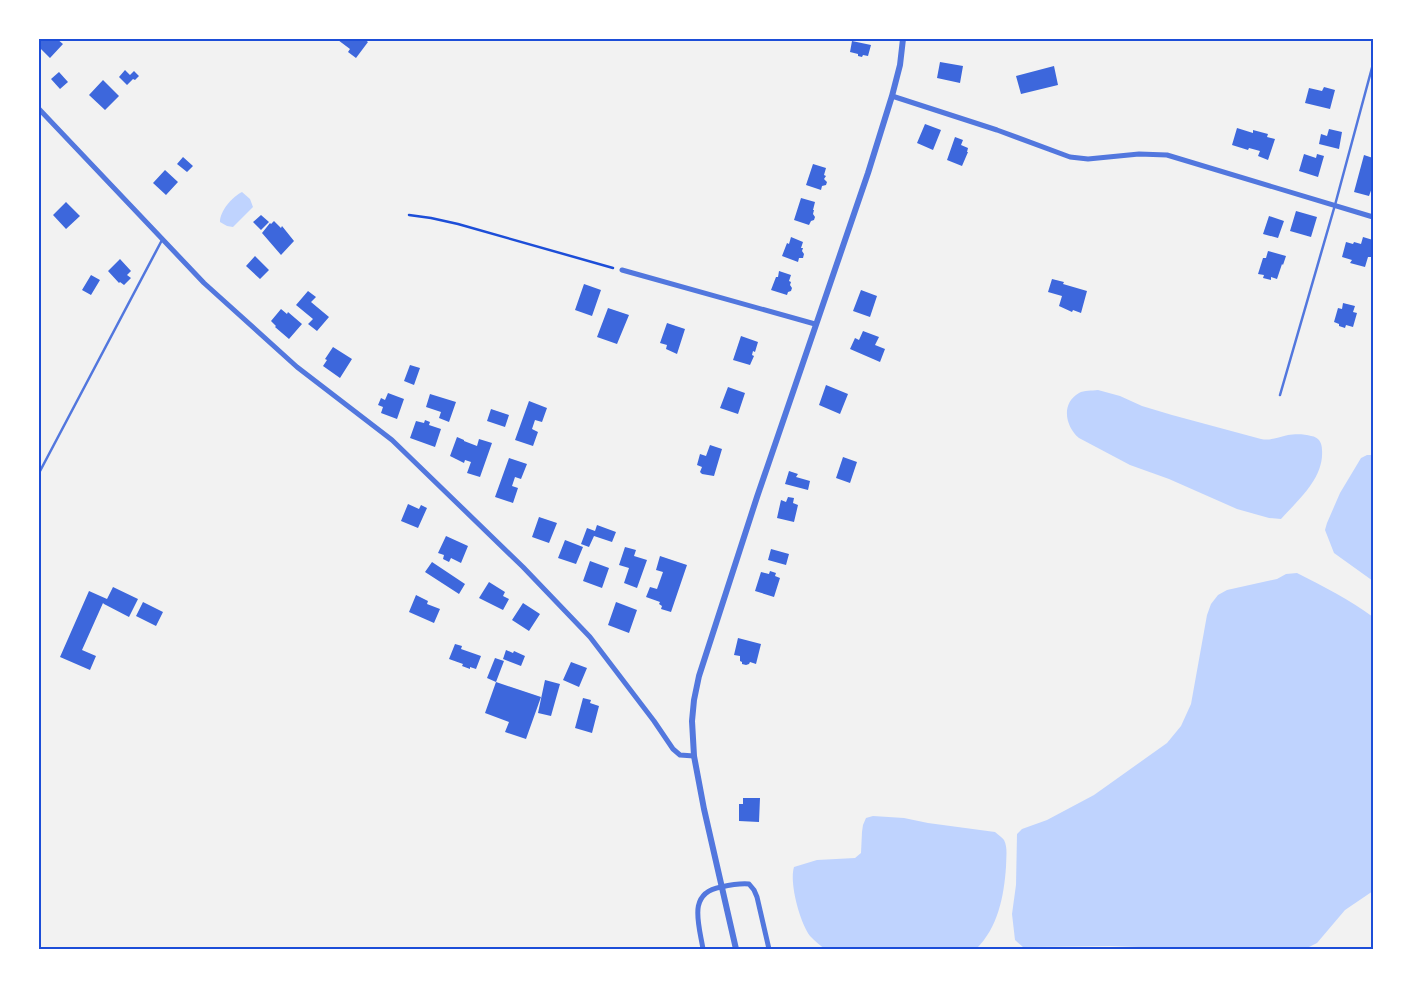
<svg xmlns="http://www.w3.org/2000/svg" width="1412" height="988" viewBox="0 0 1412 988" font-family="Lato,sans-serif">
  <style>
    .water { fill: #bfd3fe }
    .building { fill: #3d67dc }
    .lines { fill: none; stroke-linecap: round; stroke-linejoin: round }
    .path { stroke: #1d4ed8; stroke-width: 2.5 }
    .service { stroke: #5277de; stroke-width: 2.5 }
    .minor { stroke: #5277de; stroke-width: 5 }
    .tertiary { stroke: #5277de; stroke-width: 6 }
    .neatline { fill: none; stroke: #1d4ed8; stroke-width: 2 }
  </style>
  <rect width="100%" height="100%" fill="#f2f2f2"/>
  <path class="water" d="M242,192L250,199L253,207L233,227L227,226L220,222C220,211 232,197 242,192Z
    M1098,390L1120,396L1142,406L1172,415L1261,439C1271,441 1278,437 1288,435C1295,434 1305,434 1311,436C1319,437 1322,443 1322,450C1324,478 1299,499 1281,519L1269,518L1237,509L1169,479L1130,465L1079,438C1066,427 1060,404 1079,393C1084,390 1092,391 1098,390Z
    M1367,455H1373V581L1334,553L1325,530L1327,523L1340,493L1361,458Z
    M1297,573C1323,586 1350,600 1373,617V891L1345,910L1317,943L1305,949H1195L1110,946L1023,947L1015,940L1012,914L1016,885L1017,834L1022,829L1047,820L1094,795L1167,743L1181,726L1191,704L1207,615L1211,604L1218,595L1227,590L1277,579L1286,574Z
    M873,816L904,818L928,823L995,832C998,835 1002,837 1004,840C1008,848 1006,858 1006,867C1004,896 998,928 976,949H826C820,946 815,941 810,936C800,923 789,883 794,867L817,860L855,858L861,853L862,832L863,825L866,818Z"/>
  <path class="building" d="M41,39H57L63,44L50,58L39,47V42Z
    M340,39H364L368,42L356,58L348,52L350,49L338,40Z
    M852,41L871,45L868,56L863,55L862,57L858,56V54L850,52Z
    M940,62L963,66L960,83L937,78Z
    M1054,66L1058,85L1021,94L1016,76Z
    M125,70L130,75L134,71L139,76L135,80L133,79L127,85L119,77Z
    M59,72L68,82L60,89L51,79Z
    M103,80L119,96L105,110L89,95Z
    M1324,87L1335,90L1330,109L1305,103L1309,88L1322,91Z
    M925,124L941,130L933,150L917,143Z
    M1237,128L1253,133V130L1268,134L1267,137L1275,139L1268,160L1258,156L1260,151L1249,148L1248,150L1232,145Z
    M1329,129L1342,132L1339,149L1319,144L1321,134L1327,136Z
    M955,137L963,140L961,145L968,148L967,152H968L962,166L947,160Z
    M1304,154L1316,158L1317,154L1324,156L1318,177L1299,171Z
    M1364,155L1373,158V185L1369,196L1354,192Z
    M183,157L193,166L187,172L177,164Z
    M813,164L826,168L824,175L826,176L824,179L827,182L826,185L822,186L821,190L806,185Z
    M165,170L178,182L166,195L153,183Z
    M801,198L815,202L813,210H814L813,214L815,217L814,220L811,221L809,225L794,220Z
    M66,202L80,216L66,229L53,215Z
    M1296,211L1317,217L1311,237L1290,231Z
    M261,215L269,222L261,230L253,222Z
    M1269,216L1284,221L1278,238L1263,234Z
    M274,221L281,228L282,226L294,241L281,255L262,233L270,223L271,224Z
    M791,237L803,242L801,248H803L802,251L804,254L803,258H799L798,262L782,256L787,243L789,244Z
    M1363,237L1373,240V248L1371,257H1368L1365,267L1350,263L1352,260L1342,257L1346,242L1353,244L1354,242L1361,244Z
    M1268,251L1286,256L1283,265L1282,264L1277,279L1271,277V280L1263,278L1264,275L1258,274L1263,258H1266Z
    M255,256L269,270L260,279L246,266Z
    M120,259L131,271L127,275L131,278L124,285L120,282L119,283L108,271Z
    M779,271L791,275L789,281L791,282L790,285L792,288L791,291L788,292L787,295L771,290L776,277H778Z
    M91,275L100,280L91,295L82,290Z
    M1052,279L1064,282L1063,284L1087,291L1081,313L1073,310L1072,312L1059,306L1062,296L1048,292Z
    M584,284L601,290L592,316L575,310Z
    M861,290L877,296L870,317L853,311Z
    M308,291L316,297L311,302L329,317L317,331L308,324L313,319L296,305Z
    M1343,303L1355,306L1353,312L1357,313L1353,327L1346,325L1345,328L1339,326V324L1334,322L1338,308L1342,309Z
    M608,308L629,315L617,344L597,337Z
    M281,309L287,314L288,312L302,324L289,339L275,327L276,326L271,321Z
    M667,323L685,329L677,354L666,349L667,345L660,343Z
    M863,331L879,337L875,345L885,349L880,362L850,349L855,338L859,340Z
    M741,336L758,342L755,352L753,351L752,355L754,356L750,365L733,360Z
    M333,347L352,359L340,378L323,366L327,360L325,359Z
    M410,365L420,368L414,385L404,381Z
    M826,385L848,394L840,414L819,405Z
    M728,387L745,393L738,414L720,408Z
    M388,393L404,399L397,419L381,413L383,407L378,405L381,398L385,400Z
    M430,394L456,402L449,422L439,418L441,412L426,407Z
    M529,401L547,408L542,422L535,420L532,429L538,432L533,446L515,440Z
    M491,409L509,415L505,427L487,421Z
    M425,420L430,422L429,425L441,429L435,447L410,438L416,421L424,423Z
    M457,437L464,440V441L477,446L479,439L492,443L480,477L467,473L471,462L465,460L464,463L450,456Z
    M710,445L722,449L714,476L702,474L700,472L702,467L697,465L700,454L706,456Z
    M843,457L857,462L850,483L836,478Z
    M509,458L527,464L521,479L515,477L512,486L518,488L513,503L495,497Z
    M789,471L798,474L796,477L810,481L808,490L785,484Z
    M788,497L794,498L793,503L798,505L794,522L777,518L781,500L786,502Z
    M408,504L419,509L421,505L427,508L418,528L401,521Z
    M539,517L557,523L549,543L532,537Z
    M597,525L616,532L612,542L594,536L589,547L581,544L587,528L595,531Z
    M446,536L468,546L461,563L451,558L449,562L443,559L444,555L438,553Z
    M565,540L583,547L576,564L558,558Z
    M625,547L636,550L634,556L647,560L637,588L624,583L629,568L619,565Z
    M771,549L789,554L786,565L768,560Z
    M660,556L687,565L671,612L661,609L662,606L659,604L660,602L646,597L650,587L657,589L663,572L656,570Z
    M590,561L609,568L602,588L583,581Z
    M432,562L465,584L459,594L425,572Z
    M770,571L776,573L775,576L780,578L774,597L755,591L761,572L769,574Z
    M489,582L505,592L503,596L509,599L503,610L479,598Z
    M113,587L138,599L129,617L104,604L103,603L82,650L96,656L90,670L60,657L89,591L107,599Z
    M416,595L428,601L427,604L440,609L434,623L409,612Z
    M143,602L163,612L156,626L136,616Z
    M616,602L637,610L629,633L608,625Z
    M523,603L540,614L529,631L512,620Z
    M738,638L761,644L756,664L750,662L749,664L746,665L742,664V662L740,661V656L734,655Z
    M455,644L462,646L461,649L481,656L476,669L470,667V669L462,666L463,664L449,659Z
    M506,650L513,653L514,651L525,656L521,666L503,659Z
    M495,658L504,661L496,682L487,678Z
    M571,662L587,668L579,687L563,680Z
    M545,680L560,684L551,716L538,713Z
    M496,682L541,697L526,739L505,732L509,722L485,713Z
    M583,698L591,700L590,703L599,706L592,733L575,728Z
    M743,798H760L759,822L739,821V804H743Z"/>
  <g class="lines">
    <path class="path" d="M409,215L431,218L458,224L613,268"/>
    <path class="service" d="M1280,395L1335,205L1373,64
      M39,473L162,240"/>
    <path class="minor" d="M892,96L997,130L1070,157L1088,159L1139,154L1167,155L1373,217
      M39,109L204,283L297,367L392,440L523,567L590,637L654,721L673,749L680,755L694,756
      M622,270L815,324
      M703,949C699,924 687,893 721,887C730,885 739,883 749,884L754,890L757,897L769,949"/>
    <path class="tertiary" d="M736,949L704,809L694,756L692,721L694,700L699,676L757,497L868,173L892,96L900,65L903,39"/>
  </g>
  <rect width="1412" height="988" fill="none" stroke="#ffffff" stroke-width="80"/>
  <rect x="40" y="40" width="1332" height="908" class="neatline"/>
</svg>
